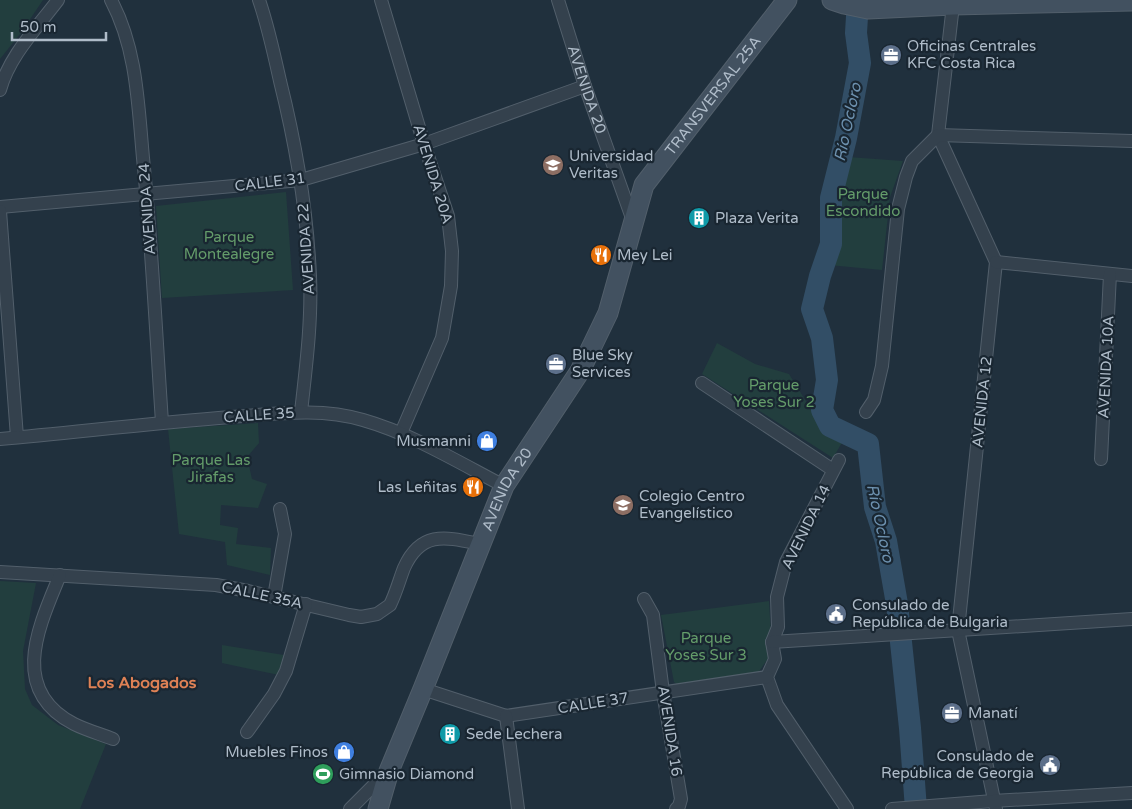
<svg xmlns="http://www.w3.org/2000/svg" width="1132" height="809" viewBox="0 0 1132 809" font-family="'Varela Round',sans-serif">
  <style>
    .green { fill: #223e3e }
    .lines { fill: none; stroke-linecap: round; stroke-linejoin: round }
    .river { stroke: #324e66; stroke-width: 22 }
    .street-casing { stroke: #525f6b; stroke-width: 14 }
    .secondary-casing { stroke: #525f6b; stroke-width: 21 }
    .street { stroke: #34414d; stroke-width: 12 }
    .secondary { stroke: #425160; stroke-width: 19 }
    .labels { text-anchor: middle; stroke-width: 4.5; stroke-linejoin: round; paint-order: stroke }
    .poi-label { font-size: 15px; fill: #afbcc9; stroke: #192631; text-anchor: start }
    .street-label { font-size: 15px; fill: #afbcc9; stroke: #192631 }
    .park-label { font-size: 15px; fill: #649c6a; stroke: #192631 }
    .water-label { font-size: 16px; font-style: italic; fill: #6d91af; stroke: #192631 }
    .neighbourhood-label { font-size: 16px; font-weight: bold; fill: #de8155; stroke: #192631 }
  </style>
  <rect width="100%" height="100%" fill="#20303d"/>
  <path class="green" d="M0,0H43L20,34L0,59Z
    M848,157L903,161L890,197L882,270L829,265L837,245V200Z
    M286,192L293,290L162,298L156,206Z
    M717,343L755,364L789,374L812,411L828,431L844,439L833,458L702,374Z
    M258,423L259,443L247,457L252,479L267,484L258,508L221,505L220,525L238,528L236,544L271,548L270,575L227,565L225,542L179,534L168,429Z
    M0,581L36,583L23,651L25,689L32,705L58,725L106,744L80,809H0Z
    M769,601L772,653L755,677L679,686L674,682L661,615Z
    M222,645L284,655L279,675L222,663Z"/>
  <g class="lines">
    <path class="river" d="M858,0L856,33L860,63L846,138L831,198V244L820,276L812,309L822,338L827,380L822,410L830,426L868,444L875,507L886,541L897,604L910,728L916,809"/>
    <g class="street-casing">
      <g id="street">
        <path d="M111,0C137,49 138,104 143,158C152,246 156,334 162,422"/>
        <path d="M259,0C268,26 274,54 280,81C296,145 307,210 310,276C312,321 306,367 301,412"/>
        <path d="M381,0L424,144L448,216L452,251L451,286L442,338L401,433"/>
        <path id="s1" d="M558,0L585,86L633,221"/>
        <path d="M953,5L938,135L996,262L958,630L996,809"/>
        <path d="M0,90C9,56 37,28 58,0"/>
        <path d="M0,207L301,180L424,144L585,86"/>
        <path d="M0,211L17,437"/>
        <path d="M996,262L1132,276"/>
        <path d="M702,383L833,470"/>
        <path d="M866,412L874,400L882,366L898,209L906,177L912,161L938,135L1132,141"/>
        <path d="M0,439C77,432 154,423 231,417C274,414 320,407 363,420C412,434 458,462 504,486"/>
        <path d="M1101,459L1110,274"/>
        <path d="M839,460L786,562L777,597L778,627L772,642L775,659L767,677L777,705L847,809"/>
        <path d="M0,572L216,585L248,591L349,615L361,617L377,614L390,605C396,593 399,581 404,568C421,530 446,537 480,544"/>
        <path d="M60,575C39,626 8,690 74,724C86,730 100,734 113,739"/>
        <path d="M274,597L285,534L280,509"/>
        <path d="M644,599L653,615L663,692L681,799L679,806L676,809"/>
        <path d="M772,642L1132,619"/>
        <path d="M423,689L506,716L767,677"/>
        <path d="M506,716L518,809"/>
        <path d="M247,732L274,694L286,671L306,604"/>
        <path d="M350,809L387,772"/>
        <path d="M892,809L993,801L1132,793"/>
      </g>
    </g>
    <g class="secondary-casing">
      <g id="secondary">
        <path d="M832,0L844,4L868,9L953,5L1132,1"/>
        <path id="s2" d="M378,809L389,771L423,689L504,486L580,371L608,313L644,185L787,0"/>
      </g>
    </g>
    <use href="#street" class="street"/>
    <use href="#secondary" class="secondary"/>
  </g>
  <defs>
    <g id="office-disc" transform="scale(1.125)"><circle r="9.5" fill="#5c6f8a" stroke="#192631"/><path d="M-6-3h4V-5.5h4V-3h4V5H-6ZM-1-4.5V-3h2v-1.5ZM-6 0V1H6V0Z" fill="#fff"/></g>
    <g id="university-disc" transform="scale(1.125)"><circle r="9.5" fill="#8d6e63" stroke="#192631"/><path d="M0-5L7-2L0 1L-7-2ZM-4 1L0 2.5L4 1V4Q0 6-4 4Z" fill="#fff"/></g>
    <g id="building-disc" transform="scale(1.125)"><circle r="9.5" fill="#0f9aa8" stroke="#192631"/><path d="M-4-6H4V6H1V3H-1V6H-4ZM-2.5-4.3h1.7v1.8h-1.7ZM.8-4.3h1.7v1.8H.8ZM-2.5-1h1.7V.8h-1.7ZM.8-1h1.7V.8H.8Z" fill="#fff"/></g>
    <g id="restaurant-disc" transform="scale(1.125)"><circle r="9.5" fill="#e8710a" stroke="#192631"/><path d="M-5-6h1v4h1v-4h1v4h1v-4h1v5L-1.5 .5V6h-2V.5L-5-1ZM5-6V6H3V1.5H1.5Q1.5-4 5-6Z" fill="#fff"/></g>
    <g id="shop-disc" transform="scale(1.125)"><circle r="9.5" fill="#3f7fe0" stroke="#192631"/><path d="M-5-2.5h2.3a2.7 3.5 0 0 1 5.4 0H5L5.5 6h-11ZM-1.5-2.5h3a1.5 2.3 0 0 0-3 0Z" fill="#fff"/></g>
    <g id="civic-disc" transform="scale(1.125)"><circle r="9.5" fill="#5c6f8a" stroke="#192631"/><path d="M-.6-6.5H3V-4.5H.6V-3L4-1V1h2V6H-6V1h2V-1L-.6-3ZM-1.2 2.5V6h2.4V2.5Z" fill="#fff"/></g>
    <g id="stadium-disc" transform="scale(1.125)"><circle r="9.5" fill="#2e9e5b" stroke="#192631"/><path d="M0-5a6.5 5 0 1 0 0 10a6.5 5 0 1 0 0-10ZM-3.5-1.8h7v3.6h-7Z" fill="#fff"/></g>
  </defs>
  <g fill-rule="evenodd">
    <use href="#office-disc" x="891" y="55"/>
    <use href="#university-disc" x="553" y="165"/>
    <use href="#building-disc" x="699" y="218"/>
    <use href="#restaurant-disc" x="601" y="255"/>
    <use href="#office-disc" x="556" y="364"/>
    <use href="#shop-disc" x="487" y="441"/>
    <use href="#restaurant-disc" x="473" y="487"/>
    <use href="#university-disc" x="623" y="505"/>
    <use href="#civic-disc" x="836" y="614"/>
    <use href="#office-disc" x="952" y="713"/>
    <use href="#building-disc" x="450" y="734"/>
    <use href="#shop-disc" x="344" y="752"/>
    <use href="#civic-disc" x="1050" y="765"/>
    <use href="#stadium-disc" x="323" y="774"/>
  </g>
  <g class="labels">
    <g class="poi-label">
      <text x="907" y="51">Oficinas Centrales<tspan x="907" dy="17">KFC Costa Rica</tspan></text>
      <text x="569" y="161">Universidad<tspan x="569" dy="17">Veritas</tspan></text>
      <text x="715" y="223">Plaza Verita</text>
      <text x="617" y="260">Mey Lei</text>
      <text x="572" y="360">Blue Sky<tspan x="572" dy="17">Services</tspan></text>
      <text x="471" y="446" text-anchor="end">Musmanni</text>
      <text x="457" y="492" text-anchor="end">Las Leñitas</text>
      <text x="639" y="501">Colegio Centro<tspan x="639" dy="17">Evangelístico</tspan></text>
      <text x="852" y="610">Consulado de<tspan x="852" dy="17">República de Bulgaria</tspan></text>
      <text x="968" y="718">Manatí</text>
      <text x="466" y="739">Sede Lechera</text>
      <text x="328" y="757" text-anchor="end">Muebles Finos</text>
      <text x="1034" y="761" text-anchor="end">Consulado de<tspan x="1034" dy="17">República de Georgia</tspan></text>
      <text x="339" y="779">Gimnasio Diamond</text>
    </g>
    <g class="street-label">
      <text dy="5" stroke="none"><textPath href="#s1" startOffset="94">AVENIDA 20</textPath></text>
      <text dy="5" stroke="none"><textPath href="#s2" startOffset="795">TRANSVERSAL 25A</textPath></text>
      <text transform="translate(433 174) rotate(73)" y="5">AVENIDA 20A</text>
      <text transform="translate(270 182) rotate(-7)" y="5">CALLE 31</text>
      <text transform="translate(147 209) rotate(-94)" y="5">AVENIDA 24</text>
      <text transform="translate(306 249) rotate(-94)" y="5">AVENIDA 22</text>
      <text transform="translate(1106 367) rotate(-87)" y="5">AVENIDA 10A</text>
      <text transform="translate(982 402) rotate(-84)" y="5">AVENIDA 12</text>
      <text transform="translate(259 415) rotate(-4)" y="5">CALLE 35</text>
      <text dy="5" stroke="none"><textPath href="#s2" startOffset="345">AVENIDA 20</textPath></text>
      <text transform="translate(806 527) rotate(-64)" y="5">AVENIDA 14</text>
      <text transform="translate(262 595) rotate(12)" y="5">CALLE 35A</text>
      <text transform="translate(593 703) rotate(-9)" y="5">CALLE 37</text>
      <text transform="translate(670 731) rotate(81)" y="5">AVENIDA 16</text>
    </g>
    <g class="park-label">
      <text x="863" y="199">Parque<tspan x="863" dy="17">Escondido</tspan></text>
      <text x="229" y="242">Parque<tspan x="229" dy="17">Montealegre</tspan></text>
      <text x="774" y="390">Parque<tspan x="774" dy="17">Yoses Sur 2</tspan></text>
      <text x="211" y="465">Parque Las<tspan x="211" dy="17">Jirafas</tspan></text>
      <text x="706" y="643">Parque<tspan x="706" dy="17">Yoses Sur 3</tspan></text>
    </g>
    <g class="water-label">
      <text transform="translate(847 122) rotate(-78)" y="6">Río Ocloro</text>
      <text transform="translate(881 523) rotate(78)" y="6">Río Ocloro</text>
    </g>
    <g class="neighbourhood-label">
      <text x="142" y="688">Los Abogados</text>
    </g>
  </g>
  <path d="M12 32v8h94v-8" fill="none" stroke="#afbcc9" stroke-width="2.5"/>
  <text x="20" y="32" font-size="15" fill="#afbcc9" stroke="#192631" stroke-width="4" paint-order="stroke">50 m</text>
</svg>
